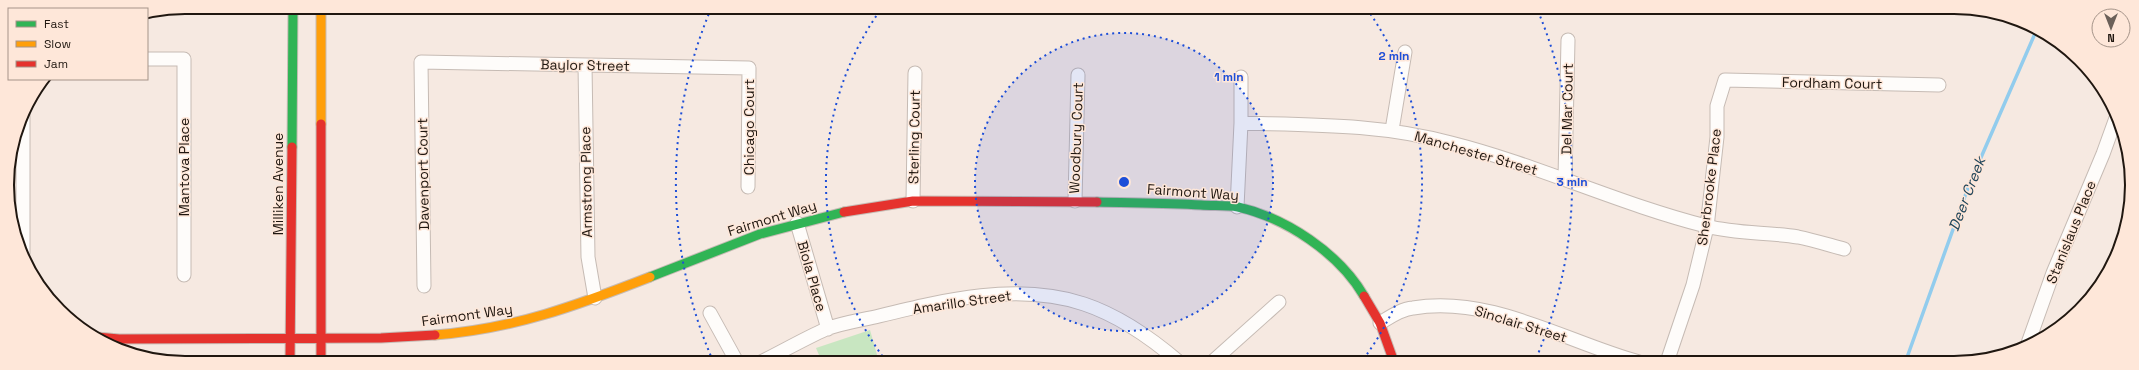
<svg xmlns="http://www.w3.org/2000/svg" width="2139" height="370" viewBox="0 0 2139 370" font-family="'Space Grotesk',sans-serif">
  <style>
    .green { fill: #c8e6c1 }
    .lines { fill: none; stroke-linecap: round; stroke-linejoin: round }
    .stream { stroke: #92cced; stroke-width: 3.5 }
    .street-casing { stroke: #c6bbb4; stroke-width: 15 }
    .fast-casing { stroke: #c6bbb4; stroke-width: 11 }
    .slow-casing { stroke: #c6bbb4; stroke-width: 11 }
    .jam-casing { stroke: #c6bbb4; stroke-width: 11 }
    .street { stroke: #fefcfa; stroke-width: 13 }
    .fast { stroke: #30b455; stroke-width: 9 }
    .slow { stroke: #ff9f0a; stroke-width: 9 }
    .jam { stroke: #e5322d; stroke-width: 9 }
    .ring { fill: none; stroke: #1d4ed8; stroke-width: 2; stroke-dasharray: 2 4 }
    .labels { text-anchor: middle; stroke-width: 3; stroke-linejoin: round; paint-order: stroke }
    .street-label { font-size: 14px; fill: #201710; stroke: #fee7d9 }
    .water-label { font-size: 15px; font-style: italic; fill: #20465b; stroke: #fee7d9 }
    .rim { fill: none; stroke: #201710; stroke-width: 2 }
    .centre { fill: #1d4ed8; stroke: #fee7d9; stroke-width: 2 }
    .ring-label { font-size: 12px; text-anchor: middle; font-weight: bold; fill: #1d4ed8; stroke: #fee7d9; stroke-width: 3; stroke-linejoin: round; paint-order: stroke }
  </style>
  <rect width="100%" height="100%" fill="#f6e9e1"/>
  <path class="green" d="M870,330L879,362H822L816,348Z"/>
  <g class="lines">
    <path class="stream" d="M1905,363L1969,185L2037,29"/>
    <g class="street-casing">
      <path id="street" d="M147,59H184V275
        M585,65L588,257L595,298
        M1241,123C1314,125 1381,124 1451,143C1538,165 1619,204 1706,226C1736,234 1768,232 1798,237C1813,240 1829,245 1844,249
        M1392,130L1405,52
        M1565,178L1568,40
        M913,201L915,73
        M1075,201L1078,75
        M1237,207L1241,123V77
        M797,223L828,329
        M23,253V114
        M424,286L421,62L749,68L748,187
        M710,313L737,362
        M1380,323C1390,317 1401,309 1413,308C1491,295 1566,342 1639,362
        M2027,346L2053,273L2103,154L2116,118
        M761,362C783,351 804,339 826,329C842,323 862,320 879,316C944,300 1018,282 1084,304C1120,316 1151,338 1179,362
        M1212,362L1279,302
        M1667,362L1693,285L1707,227L1717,137V106L1725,80L1939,85"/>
    </g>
    <g class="fast-casing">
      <path id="fast" d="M292,147L293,7
        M1097,202C1132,203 1166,203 1201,205C1213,206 1226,205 1238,207C1286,218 1339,253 1364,296
        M650,277L760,234L844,212"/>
    </g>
    <g class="slow-casing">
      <path id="slow" d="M321,7V124
        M435,335C514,329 578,305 650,277"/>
    </g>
    <g class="jam-casing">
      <path id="jam" d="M321,124V362
        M844,212L913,201L1097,202
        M1364,296L1380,323L1394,362
        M97,337L119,339L381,338L435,335
        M290,362L292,147"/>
    </g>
    <use href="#street" class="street"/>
    <use href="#fast" class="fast"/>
    <use href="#slow" class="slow"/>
    <use href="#jam" class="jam"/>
  </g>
  <circle cx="1124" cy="182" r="149" fill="#1d4ed8" fill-opacity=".12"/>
  <g class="ring">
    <circle cx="1124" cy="182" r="149"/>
    <path d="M886 361A298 298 0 0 1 881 9M1367 9A298 298 0 0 1 1362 361"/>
    <path d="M713 361A448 448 0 0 1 710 11M1538 11A448 448 0 0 1 1535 361"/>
  </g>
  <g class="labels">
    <g class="street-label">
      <text transform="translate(585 65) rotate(1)" y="5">Baylor Street</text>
      <text transform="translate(1832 83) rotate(1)" y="5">Fordham Court</text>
      <text transform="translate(1567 109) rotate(-89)" y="5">Del Mar Court</text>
      <text transform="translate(749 127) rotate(-90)" y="5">Chicago Court</text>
      <text transform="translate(914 137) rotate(-89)" y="5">Sterling Court</text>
      <text transform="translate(1076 138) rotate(-88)" y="5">Woodbury Court</text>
      <text transform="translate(1476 153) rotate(16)" y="5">Manchester Street</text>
      <text transform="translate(184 167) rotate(-90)" y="5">Mantova Place</text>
      <text transform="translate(423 174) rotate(-91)" y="5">Davenport Court</text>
      <text transform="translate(586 182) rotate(-91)" y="5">Armstrong Place</text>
      <text transform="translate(278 184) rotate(-90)" y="5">Milliken Avenue</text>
      <text transform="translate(1709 187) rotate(-83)" y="5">Sherbrooke Place</text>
      <text transform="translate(1193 192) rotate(4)" y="5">Fairmont Way</text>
      <text transform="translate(772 218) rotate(-17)" y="5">Fairmont Way</text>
      <text transform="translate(2071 232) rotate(-68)" y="5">Stanislaus Place</text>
      <text transform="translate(812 276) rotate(74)" y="5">Biola Place</text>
      <text transform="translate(962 302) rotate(-8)" y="5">Amarillo Street</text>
      <text transform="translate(467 315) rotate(-8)" y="5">Fairmont Way</text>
      <text transform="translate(1521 324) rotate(17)" y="5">Sinclair Street</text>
    </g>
    <g class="water-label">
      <text transform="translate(1967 194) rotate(-69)" y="5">Deer Creek</text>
    </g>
  </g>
  <path d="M0 0H2139V370H0ZM185 14H1954A171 171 0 0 1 2125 185V185A171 171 0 0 1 1954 356H185A171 171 0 0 1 14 185V185A171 171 0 0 1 185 14Z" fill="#fee7d9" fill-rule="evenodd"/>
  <path class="rim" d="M185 14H1954A171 171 0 0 1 2125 185V185A171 171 0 0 1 1954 356H185A171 171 0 0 1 14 185V185A171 171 0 0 1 185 14Z"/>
  <circle cx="1124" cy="182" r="6" class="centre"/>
  <g class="ring-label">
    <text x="1394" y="60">2 min</text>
    <text x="1229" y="81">1 min</text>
    <text x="1572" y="186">3 min</text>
  </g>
  <rect x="8" y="8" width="140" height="72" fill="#fee7d9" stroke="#a59489"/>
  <rect x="16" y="21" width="20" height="6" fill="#30b455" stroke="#a59489"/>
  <text x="44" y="28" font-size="12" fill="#201710">Fast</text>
  <rect x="16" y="41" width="20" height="6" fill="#ff9f0a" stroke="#a59489"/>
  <text x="44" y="48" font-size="12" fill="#201710">Slow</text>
  <rect x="16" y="61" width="20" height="6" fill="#e5322d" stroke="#a59489"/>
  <text x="44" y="68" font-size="12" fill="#201710">Jam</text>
  <g transform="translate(2111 28) rotate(180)"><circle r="19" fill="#fee7d9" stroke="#a59489"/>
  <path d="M0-3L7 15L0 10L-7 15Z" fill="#6b6059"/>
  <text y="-6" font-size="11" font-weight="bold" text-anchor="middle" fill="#201710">N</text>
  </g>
</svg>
